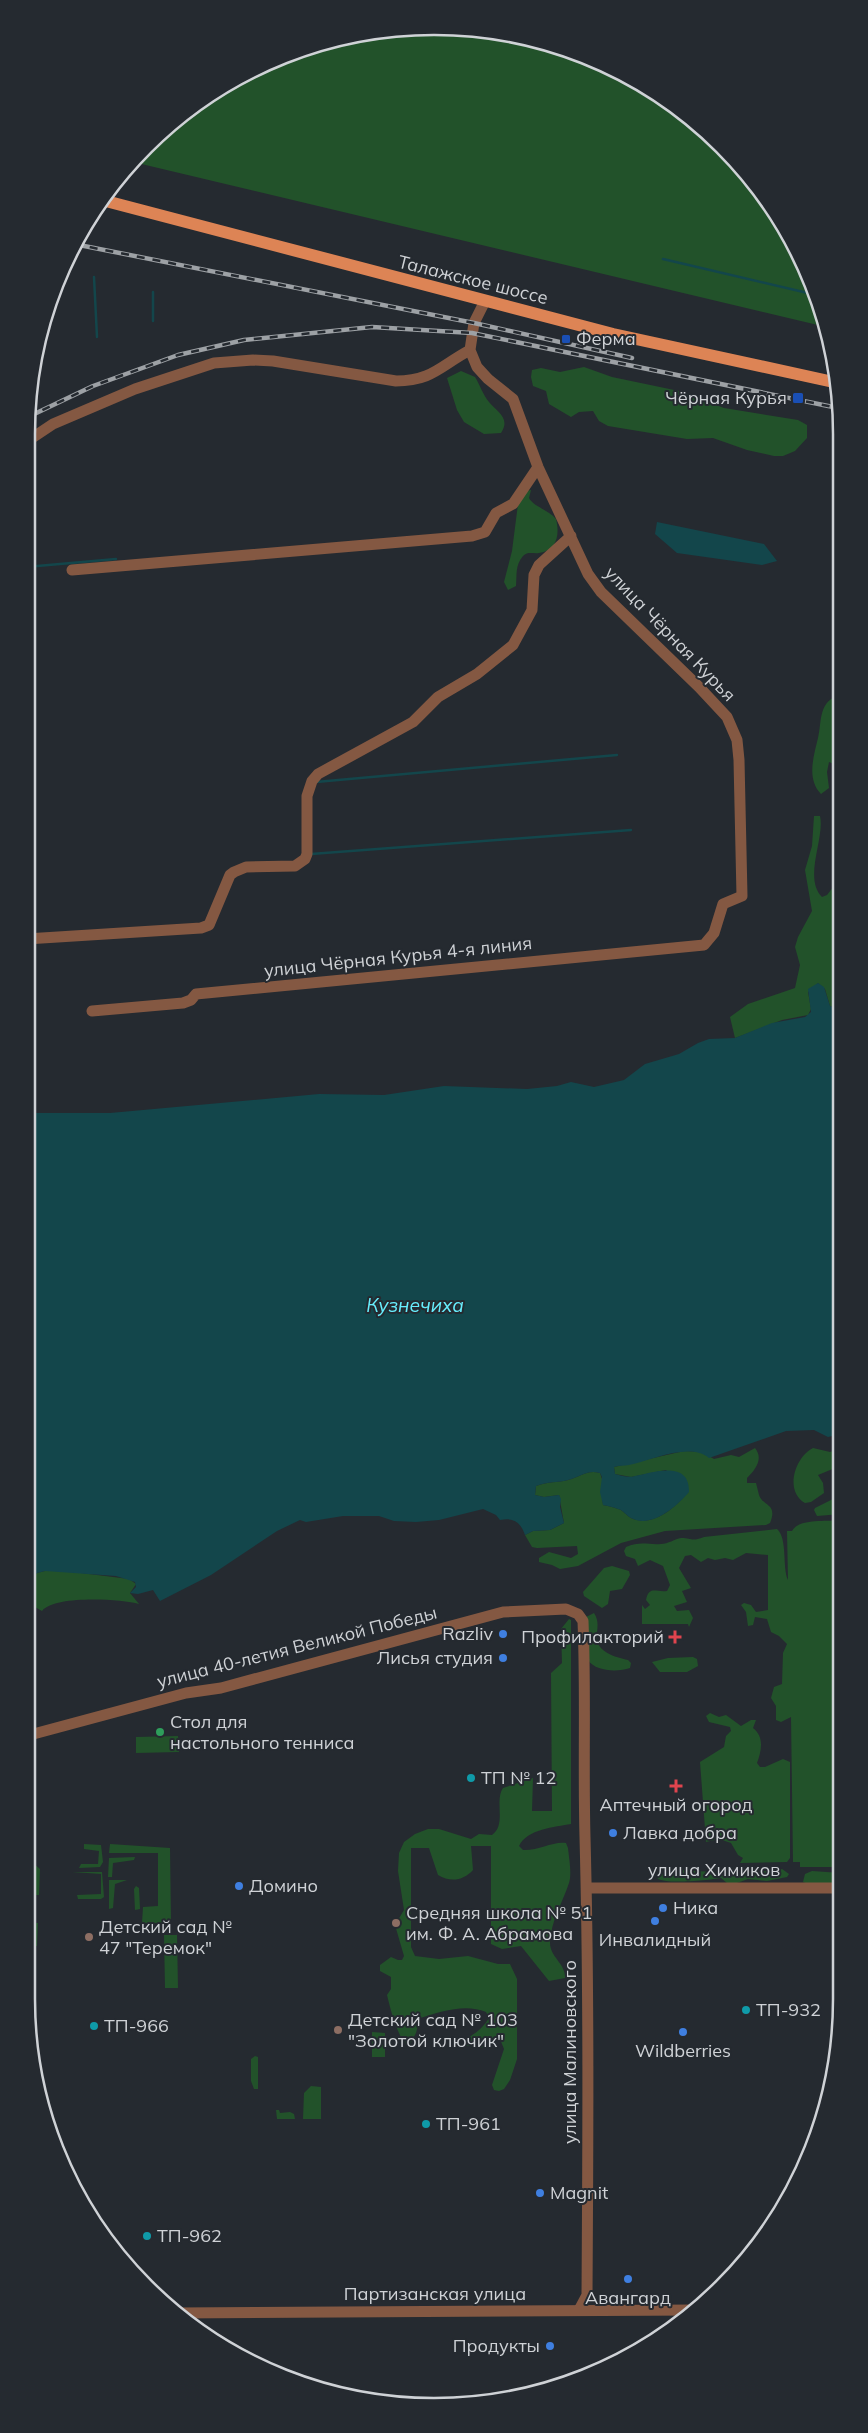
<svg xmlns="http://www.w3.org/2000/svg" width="868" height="2433" viewBox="0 0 868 2433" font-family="Mulish,sans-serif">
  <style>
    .green { fill: #22522a }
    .water { fill: #13464b }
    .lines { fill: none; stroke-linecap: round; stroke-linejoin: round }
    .stream { stroke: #13464b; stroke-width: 2.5 }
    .minor { stroke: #845842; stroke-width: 11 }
    .major { stroke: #dd8455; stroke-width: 12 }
    .rail-casing { stroke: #9da1a5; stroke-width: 4.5 }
    .rail { stroke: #252a30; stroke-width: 2.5; stroke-dasharray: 8; stroke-linecap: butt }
    .transit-dot { fill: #1a4fb4; stroke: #252a30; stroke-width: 2 }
    .shop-dot { fill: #3f7fe0; stroke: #252a30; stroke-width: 2 }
    .health-dot { fill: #e0444e; stroke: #252a30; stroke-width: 2 }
    .leisure-dot { fill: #2e9e5b; stroke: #252a30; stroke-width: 2 }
    .culture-dot { fill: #0f9aa8; stroke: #252a30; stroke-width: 2 }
    .education-dot { fill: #8d6e63; stroke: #252a30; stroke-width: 2 }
    .labels { text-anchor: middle; stroke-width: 4; stroke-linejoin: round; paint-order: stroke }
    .street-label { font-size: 18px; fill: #cfd2d6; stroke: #252a30 }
    .poi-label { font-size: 18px; fill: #cfd2d6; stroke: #252a30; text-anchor: start }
    .water-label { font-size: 19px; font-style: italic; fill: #67eefd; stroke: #252a30 }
    .rim { fill: none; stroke: #cfd2d6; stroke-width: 2.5 }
  </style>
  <rect width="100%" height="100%" fill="#252a30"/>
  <path class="green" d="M460,27L539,40L638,81L740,165L800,254L822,326L133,162L165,128L230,81L303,48L380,30Z
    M584,367L612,377L679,391L724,408L798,420L807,425V438L795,451L783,456H774L747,450L713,438L687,439L608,426L599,421L593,411L579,412L571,417L549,404L546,391L533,386L531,377L532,370L541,368L560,372Z
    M461,371L475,377C480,385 483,395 489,402C497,412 511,418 501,433L484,434L464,422L457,410L447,378Z
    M531,490L529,498C534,507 549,510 556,519C560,535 557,550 539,553C533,554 528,551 523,556C515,565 517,575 516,586L508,590L504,582L512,551L518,504L526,491Z
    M836,696L839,697V780L834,764L829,762L827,772L829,788L821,794C806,779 814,755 818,738C822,722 818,705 836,696Z
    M839,787L840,1010L830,1006L825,989L818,983L808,992L811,1009L808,1015L782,1020L735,1038L730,1017L748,1004L795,988L800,965L795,947L798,937L812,911L805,870L812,846L814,816H820C825,838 803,878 822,897L827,895L834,886L832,809Z
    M755,1448C764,1459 755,1470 747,1478V1483H756C757,1487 758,1491 759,1495C763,1507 778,1503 770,1523L766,1525L665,1531L621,1543L578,1566L560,1569L552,1565L539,1562V1558L549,1552L571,1558L578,1554L577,1546L537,1548L532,1547L525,1535L533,1531L550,1530L564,1523L559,1495L544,1497L535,1495L536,1486C549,1481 556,1483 568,1480C580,1477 587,1469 600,1473L603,1482L601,1487L603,1505C608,1506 614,1507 618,1509C623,1510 627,1516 631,1518C653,1528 676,1507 688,1492L666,1470L631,1477L615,1474L614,1467L684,1451L702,1452L714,1459L731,1455L739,1457Z
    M813,1448L830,1452L841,1448V1472L835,1468L818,1475L823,1483L824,1493L811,1502L805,1503C784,1491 795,1457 813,1448Z
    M841,1495V1514L817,1516L814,1510L815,1508Z
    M841,1520V1867H800V1862H793L791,1717L781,1722L776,1720V1706L771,1698L774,1687L782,1684L783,1653L787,1644L779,1636L771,1632L767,1619L755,1617L753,1625L748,1626L746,1612L741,1605L744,1603L751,1605L756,1612L768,1610V1555L746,1553L733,1560L725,1558L715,1560L708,1558L701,1562L691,1555L685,1556L679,1568L691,1588L682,1591L687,1602L674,1606L677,1611L689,1610L693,1618L689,1627L688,1624H642V1605L645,1609L650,1605L646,1600C649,1585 657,1593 667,1591L670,1585L663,1566L650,1560L638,1566L635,1559L626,1556L624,1551L626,1547C640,1541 648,1545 661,1544C668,1544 675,1539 681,1538C692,1538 691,1542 704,1537L777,1529C788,1539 782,1567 788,1580L787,1531H792C799,1518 826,1522 841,1520Z
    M612,1566L629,1571L630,1575L622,1589L610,1591L608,1604L602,1608L584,1596L583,1592L604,1568Z
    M45,1571H65L129,1579L136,1584L130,1593L139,1604C120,1599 55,1595 42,1611L26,1602V1585L37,1573Z
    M594,1613C598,1619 598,1625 597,1632C593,1651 614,1657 628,1660L631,1663L630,1668C618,1672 596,1672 588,1660L586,1617Z
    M569,1619L571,1620V1824C555,1827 527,1829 519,1846L523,1850C538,1851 553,1841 566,1843L568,1848C569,1858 572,1874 569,1883C562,1904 551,1920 550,1943C550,1957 566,1964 565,1978L549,1981L521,1946L502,1949L491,1944V1846H471L473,1870C464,1880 451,1883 438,1875L429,1848H411V1947L415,1956L439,1959L468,1956L498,1964H510L517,1979V2059L510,2080L504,2089L499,2091L494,2090L492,2085L504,2049L500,2039L481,2048L464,2045L466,2039C476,2033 483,2028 489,2018L486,2012C465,2003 440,2012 420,2018L416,2033L409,2046C398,2041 390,2007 387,1995L391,1989V1977L380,1971V1965L391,1957L398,1960H402L404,1956L395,1925L404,1910L398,1871L399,1853L404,1842L415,1834L428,1829H439L471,1839L479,1834L492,1835C507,1824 494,1801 503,1788L533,1778L532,1811H552L551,1673L562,1663L561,1629Z
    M693,1657L697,1659L698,1666L687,1672H660L652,1662L668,1658Z
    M710,1713L719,1717L726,1715L741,1726L751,1720H756L753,1728C765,1737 761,1752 757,1763L760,1767H765L783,1759L790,1762V1858L787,1862L740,1863L743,1858L738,1855L731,1843L719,1839L706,1842L700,1762L724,1747L726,1736L731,1731L730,1727L709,1722L706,1716Z
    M178,1736L179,1752L136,1753V1737Z
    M84,1844L101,1845L103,1862L100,1867L79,1868L81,1864H98L99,1851L84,1849Z
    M110,1844L170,1848L171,1923H142L143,1907L158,1906V1853H109Z
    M135,1857L134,1860L113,1863L112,1877H108L109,1858Z
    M33,1863L40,1869L39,1895H26V1865Z
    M743,1869L756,1872L782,1869L789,1874L787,1877L767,1881L748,1879L737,1883H727L721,1878C710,1880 664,1885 657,1878C670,1865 695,1872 711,1872C721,1872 732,1870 743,1869Z
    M812,1871L841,1873V1884H808L803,1882L805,1874Z
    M72,1872H102L104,1897L101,1899H78L77,1895L101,1894V1874Z
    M109,1880H127L115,1884L113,1908L109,1909Z
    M136,1886L139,1888L140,1909L135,1910L134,1889Z
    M26,1923H38L37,1946H26Z
    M164,1935H177L178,1988H165Z
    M372,2032L385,2033V2057H372Z
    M255,2056L258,2057V2089H254L251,2081V2059Z
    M311,2086L321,2087V2119H303L304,2093Z
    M276,2110H279L280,2113L290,2112L294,2114L295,2119H277Z"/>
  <path class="water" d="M657,522L764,544L777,561L762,565L677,553L655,534Z
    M818,983L824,987L830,1006L840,1010L841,1434L828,1437L814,1430L786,1431L709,1458C690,1442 652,1460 629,1465C624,1466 619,1465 614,1467L615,1474C622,1476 629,1478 635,1476C654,1472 690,1460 689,1492C677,1506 652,1529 631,1518C627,1516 623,1510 618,1509C614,1507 608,1506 603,1505L600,1492L602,1477L600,1473C587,1469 580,1477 568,1480C557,1483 548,1481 536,1486L535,1495L544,1497L559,1495L561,1499L560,1507L564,1523L550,1530L533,1531L525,1535C521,1523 514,1517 500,1520L496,1515L483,1509L439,1520L416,1522L394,1521L379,1516H343L306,1522L300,1520L277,1531L211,1575L160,1601L153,1590L138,1594L130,1593L136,1587L135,1582L116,1576L45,1571L37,1573L26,1585V1113H110L319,1094L384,1095L444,1086L527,1089L557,1086L571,1082L594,1087L624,1080L645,1064L679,1054L698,1043L709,1039L735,1038L772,1023L805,1017L811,1012L808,989Z"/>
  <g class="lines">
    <path class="stream" d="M555,51V47
      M663,259L812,294
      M94,277L97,337
      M153,292V321
      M26,567L116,559
      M316,782L617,755
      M311,854L631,830
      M26,1011H32"/>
    <path class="minor" d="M26,442L53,424L135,389L214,363L253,360L273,361L396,381C432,381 440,366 470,350
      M72,570L472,536L485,532L496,513L513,504L538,467
      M26,939L201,928L209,925L230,875L234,872L246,867L295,866L305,859L307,854V796L312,781L318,774L413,722L438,697L477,674L513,645L532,610L534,575L539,565L571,536
      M92,1011L183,1003L191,1000L196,994L704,945L714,933L723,904L742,896L739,760L737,740L727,717L699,687L601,592L588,574L538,467L513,399L488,379L477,367L470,350L474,323L485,301
      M26,1736L186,1693L221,1688L503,1612L566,1609L578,1614L583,1621C586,1693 583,1765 585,1837C589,1990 588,2142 587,2295L579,2310
      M587,1888H842
      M175,2313L695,2310"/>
    <path class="major" d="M102,200L613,334L838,383"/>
    <g class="rail-casing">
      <path id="rail" d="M74,244L474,323L632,358
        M28,417L93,386L178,355L244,340L372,327L472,333L838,408"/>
    </g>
    <use href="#rail" class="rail"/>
  </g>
  <g class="transit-dot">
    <rect x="561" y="334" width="10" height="10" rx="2.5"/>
    <rect x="792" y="392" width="12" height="12" rx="2.5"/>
  </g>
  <g class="shop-dot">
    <circle cx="503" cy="1634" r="5"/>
    <circle cx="503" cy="1658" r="5"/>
    <circle cx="613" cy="1833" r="5"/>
    <circle cx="239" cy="1886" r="5"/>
    <circle cx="663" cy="1908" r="5"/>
    <circle cx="655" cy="1921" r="5"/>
    <circle cx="683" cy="2032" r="5"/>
    <circle cx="540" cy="2193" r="5"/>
    <circle cx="628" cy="2279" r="5"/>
    <circle cx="550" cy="2346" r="5"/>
  </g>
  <g class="health-dot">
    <path d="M672.5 1629.5h5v5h5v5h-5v5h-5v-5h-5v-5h5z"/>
    <path d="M673.5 1778.5h5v5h5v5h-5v5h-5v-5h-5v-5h5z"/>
  </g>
  <circle class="leisure-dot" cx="160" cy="1732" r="5"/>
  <g class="culture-dot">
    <circle cx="471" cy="1778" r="5"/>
    <circle cx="746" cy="2010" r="5"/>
    <circle cx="94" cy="2026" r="5"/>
    <circle cx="426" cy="2124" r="5"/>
    <circle cx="147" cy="2236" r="5"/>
  </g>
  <g class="education-dot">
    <circle cx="396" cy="1923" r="5"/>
    <circle cx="89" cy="1937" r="5"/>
    <circle cx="338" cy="2030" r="5"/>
  </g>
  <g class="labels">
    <g class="street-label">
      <text transform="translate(473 280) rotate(14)" y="6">Талажское шоссе</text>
      <text transform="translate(670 634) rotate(46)" y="6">улица Чёрная Курья</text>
      <text transform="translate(398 957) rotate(-6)" y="6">улица Чёрная Курья 4-я линия</text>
      <text transform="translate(297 1647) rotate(-14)" y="6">улица 40-летия Великой Победы</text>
      <text x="714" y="1876">улица Химиков</text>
      <text transform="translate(570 2052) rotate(-90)" y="6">улица Малиновского</text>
      <text x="435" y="2300">Партизанская улица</text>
    </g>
    <g class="poi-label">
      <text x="576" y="345">Ферма</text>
      <text x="787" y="404" text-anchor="end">Чёрная Курья</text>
      <text x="493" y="1640" text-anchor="end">Razliv</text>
      <text x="664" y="1643" text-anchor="end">Профилакторий</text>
      <text x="493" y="1664" text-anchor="end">Лисья студия</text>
      <text x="170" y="1728">Стол для<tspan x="170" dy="21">настольного тенниса</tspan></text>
      <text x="481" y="1784">ТП № 12</text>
      <text x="676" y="1811" text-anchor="middle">Аптечный огород</text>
      <text x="623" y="1839">Лавка добра</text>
      <text x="249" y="1892">Домино</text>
      <text x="673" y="1914">Ника</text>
      <text x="406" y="1919">Средняя школа № 51<tspan x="406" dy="21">им. Ф. А. Абрамова</tspan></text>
      <text x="99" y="1933">Детский сад №<tspan x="99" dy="21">47 "Теремок"</tspan></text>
      <text x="655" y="1946" text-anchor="middle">Инвалидный</text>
      <text x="756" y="2016">ТП-932</text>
      <text x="348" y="2026">Детский сад № 103<tspan x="348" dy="21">"Золотой ключик"</tspan></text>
      <text x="104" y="2032">ТП-966</text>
      <text x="683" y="2057" text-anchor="middle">Wildberries</text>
      <text x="436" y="2130">ТП-961</text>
      <text x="550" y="2199">Magnit</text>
      <text x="157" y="2242">ТП-962</text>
      <text x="628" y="2304" text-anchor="middle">Авангард</text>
      <text x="540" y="2352" text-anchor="end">Продукты</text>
    </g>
    <g class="water-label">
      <text x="415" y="1312">Кузнечиха</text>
    </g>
  </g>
  <path d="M0 0H868V2433H0ZM434 35H434A399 399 0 0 1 833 434V1999A399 399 0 0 1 434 2398H434A399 399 0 0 1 35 1999V434A399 399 0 0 1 434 35Z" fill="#252a30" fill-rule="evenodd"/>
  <path class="rim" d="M434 35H434A399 399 0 0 1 833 434V1999A399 399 0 0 1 434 2398H434A399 399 0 0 1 35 1999V434A399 399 0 0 1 434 35Z"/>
</svg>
